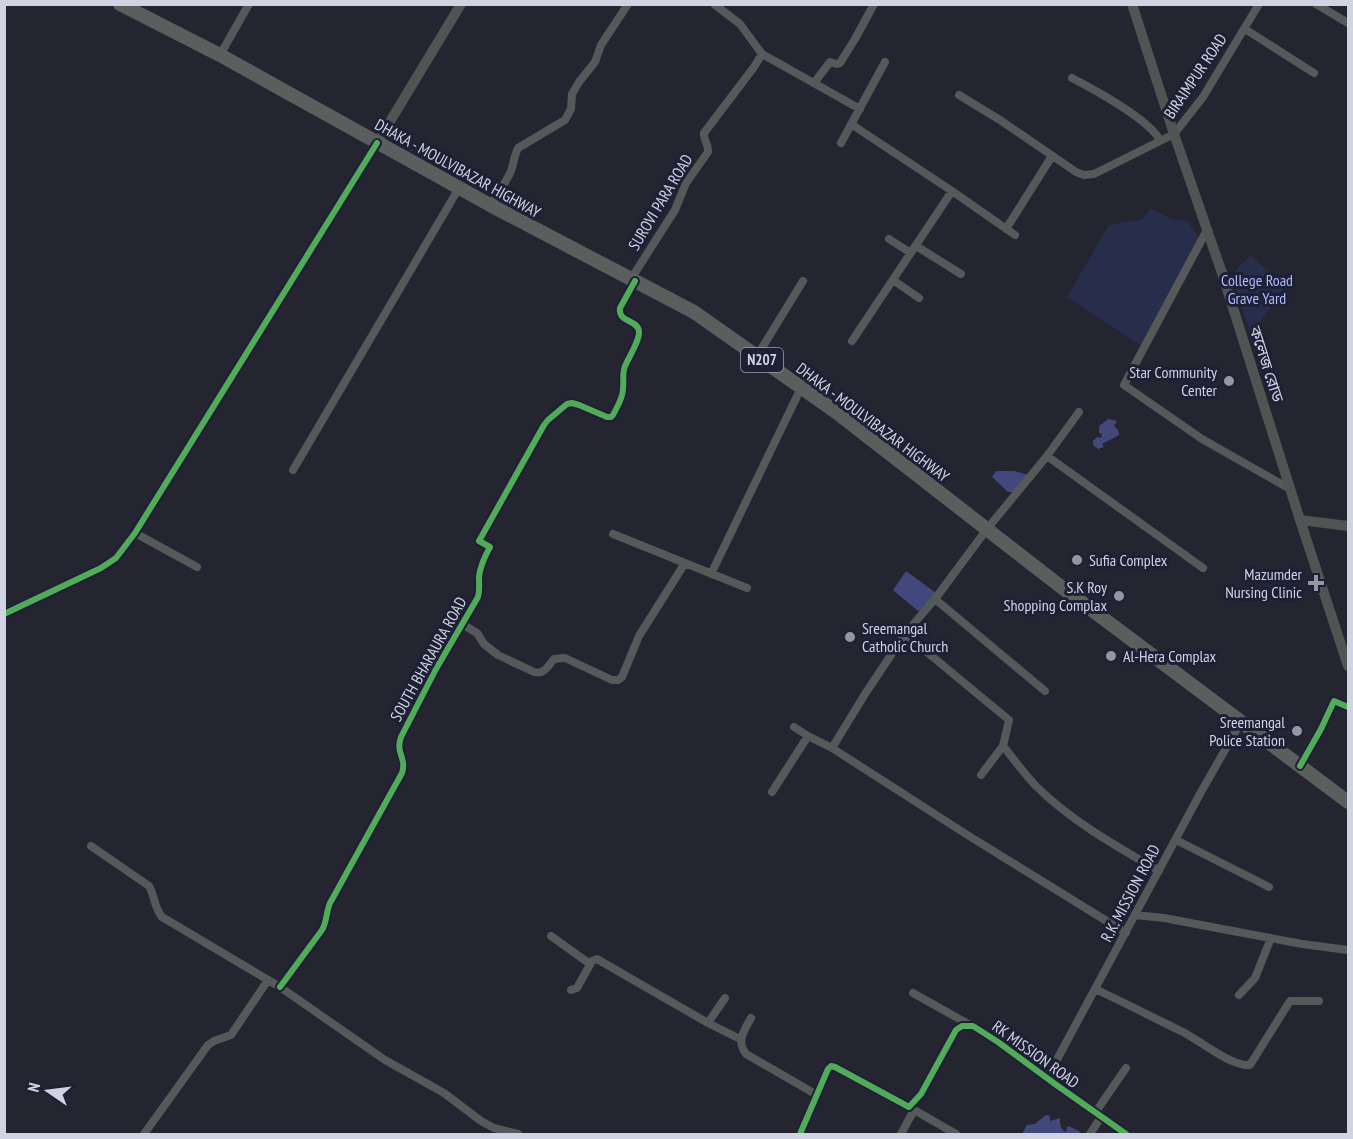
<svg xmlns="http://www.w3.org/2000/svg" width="1353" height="1139" viewBox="0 0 1353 1139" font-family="'PT Sans Narrow','Noto Sans Bengali',sans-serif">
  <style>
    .green { fill: #282d4c }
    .water { fill: #42487c }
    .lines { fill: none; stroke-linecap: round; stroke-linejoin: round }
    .minor { stroke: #56595a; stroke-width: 8 }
    .secondary { stroke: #505554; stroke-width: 10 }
    .trunk { stroke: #5a5e5d; stroke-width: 14 }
    .cycleway-casing { stroke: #1e2136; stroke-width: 10 }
    .cycleway { stroke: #51ab58; stroke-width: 6 }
    .poi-dot { fill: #9496a3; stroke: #1e2136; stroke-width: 2 }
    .labels { text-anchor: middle; stroke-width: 6; stroke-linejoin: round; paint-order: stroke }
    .shield { fill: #1e2136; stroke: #9b9eae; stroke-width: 1.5 }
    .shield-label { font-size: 15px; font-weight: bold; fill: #d0d3e1 }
    .street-label { font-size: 16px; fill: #d0d3e1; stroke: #1e2136 }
    .park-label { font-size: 16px; fill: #aeb9fe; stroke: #1e2136 }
    .poi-label { font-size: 16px; fill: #d0d3e1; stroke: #1e2136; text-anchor: end }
  </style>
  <rect width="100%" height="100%" fill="#242530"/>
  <path class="green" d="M1151,208L1172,219L1188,221L1201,241L1142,346L1067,297L1109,225L1143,219Z
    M1250,255L1285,286L1251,335L1231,276Z"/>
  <path class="water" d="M1108,419L1117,421L1114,426L1118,430L1119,435L1102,444L1104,447L1098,449L1093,445V441L1097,437L1101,438L1102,434L1099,433V426Z
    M996,471H1014L1029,475L1015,492H1008L992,477Z
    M906,571L936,593L925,608L918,611L893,590Z
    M1046,1115L1050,1116V1121L1060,1118C1060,1124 1060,1129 1066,1132L1067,1127L1068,1126L1079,1131L1081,1134H1020H1022L1027,1125L1035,1124Z"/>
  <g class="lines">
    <path class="minor" d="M714,4L740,24L762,54L860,109
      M1316,4L1348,23
      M1245,29L1314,73
      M220,55L249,4
      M1072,78C1093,89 1152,121 1160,141
      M814,83L830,62L837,64L840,63L855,39L874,4
      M959,95L1000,120L1076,172L1084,175L1094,174L1174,134L1203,97L1259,4
      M851,124L952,191L1015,235
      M841,143L885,62
      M490,205C497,194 506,183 511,171C514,163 514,156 518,148L565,120L571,109L572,94L579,82L595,62L601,45L628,4
      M1006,229L1052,156
      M1207,230L1124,385L1202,439L1290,489
      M889,239L911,253
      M916,246L961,274
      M631,279L675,210L686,183L708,152C709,145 703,139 704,133L754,67L762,54
      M893,280L919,298
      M852,341L952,191
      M757,356L803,281
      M1047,456L1203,568
      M293,470L459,188
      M135,533L197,567
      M613,534L747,588
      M711,574L801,388
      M935,599L1045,691
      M4,614L101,568L116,558L135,533L377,143
      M462,624L477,633L484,644L498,655L534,672C544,675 548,666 554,659L565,658L612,680H618L622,677L639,636L685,563
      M905,634L1009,720L1003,746C1014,759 1024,774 1036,786C1071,821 1116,846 1159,871
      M794,727L808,736L832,748L969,836L1126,933
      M832,748L865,694L905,634L935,599L987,529L1047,456L1079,412
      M981,775L1003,746
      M772,792L808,736
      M1176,840L1269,887
      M91,846L149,886C155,896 154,908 162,917L280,987L385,1060L444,1093L481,1121L494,1128L518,1134
      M1135,915L1164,918L1302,944L1348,950
      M551,936L590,964
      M280,987L322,930C327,922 326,912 330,903L402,773C407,757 395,754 401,737L436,669L478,597C480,590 479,584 479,577C480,566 485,556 490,547L479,541L544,425L548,420L567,404L572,403L579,405L607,417H611L613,415C617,407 623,398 623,389C624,380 622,374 625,366C629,357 640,340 639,331C637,319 618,323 620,308L635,281
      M1095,989C1125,1003 1154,1018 1183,1032C1200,1041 1232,1067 1250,1065L1290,1001H1319
      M571,990L577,988L592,961L597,959L708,1023L740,1039
      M913,993L970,1025
      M1239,995L1255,978L1271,938
      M751,1018C744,1031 736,1041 746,1054L817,1095
      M708,1023L725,998
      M1047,1078L1201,792L1241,722
      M909,1107L956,1134
      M1095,1113L1126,1068
      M144,1134L208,1045L214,1041L231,1035L268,980
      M800,1134L828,1069L831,1066L835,1067L909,1107L921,1094L956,1030L962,1026H973L998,1042L1055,1084L1126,1134
      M901,1134L914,1110
      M1090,1134L1101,1117"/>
    <path class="secondary" d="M1132,4L1174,134L1222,273L1300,520L1348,666
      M377,143L461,4
      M1300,520L1348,526"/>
    <path class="trunk" d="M120,4L220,55L490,205L694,312L836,412L1060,586L1348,802"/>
    <g class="cycleway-casing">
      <path id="cycleway" d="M4,614L101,568L116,558L135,533L377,143
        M1300,766L1321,729L1334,701L1348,707
        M280,987L322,930C327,922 326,912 330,903L402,773C407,757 395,754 401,737L436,669L478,597C480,590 479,584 479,577C480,566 485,556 490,547L479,541L544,425L548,420L567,404L572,403L579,405L607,417H611L613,415C617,407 623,398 623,389C624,380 622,374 625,366C629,357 640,340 639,331C637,319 618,323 620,308L635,281
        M800,1134L828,1069L831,1066L835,1067L909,1107L921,1094L956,1030L962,1026H973L998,1042L1055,1084L1126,1134"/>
    </g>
    <use href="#cycleway" class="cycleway"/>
  </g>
  <g class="poi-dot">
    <circle cx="1229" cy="381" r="6"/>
    <circle cx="1077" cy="560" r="6"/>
    <path d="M1313 574h6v6h6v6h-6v6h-6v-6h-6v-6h6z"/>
    <circle cx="1119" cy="596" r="6"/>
    <circle cx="850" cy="637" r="6"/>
    <circle cx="1111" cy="656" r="6"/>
    <circle cx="1297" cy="731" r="6"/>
  </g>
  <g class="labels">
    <rect class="shield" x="741" y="348" width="42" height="24" rx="4.5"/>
    <g class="shield-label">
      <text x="762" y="365">N207</text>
    </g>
    <g class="street-label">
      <text transform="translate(1195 76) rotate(-56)" y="6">BIRAIMPUR ROAD</text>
      <text transform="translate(458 168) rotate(29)" y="6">DHAKA - MOULVIBAZAR HIGHWAY</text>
      <text transform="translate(660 202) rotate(-59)" y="6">SUROVI PARA ROAD</text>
      <text transform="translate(1267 364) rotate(72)" y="6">কলেজ রোড</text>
      <text transform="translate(873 422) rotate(37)" y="6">DHAKA - MOULVIBAZAR HIGHWAY</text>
      <text transform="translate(428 659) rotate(-61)" y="6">SOUTH BHARAURA ROAD</text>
      <text transform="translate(1130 893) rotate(-62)" y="6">R.K. MISSION ROAD</text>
      <text transform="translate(1036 1054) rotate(36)" y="6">RK MISSION ROAD</text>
    </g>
    <g class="park-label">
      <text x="1257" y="286">College Road<tspan x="1257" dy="18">Grave Yard</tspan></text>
    </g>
    <g class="poi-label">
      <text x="1217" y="378">Star Community<tspan x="1217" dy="18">Center</tspan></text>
      <text x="1089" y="566" text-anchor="start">Sufia Complex</text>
      <text x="1302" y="580">Mazumder<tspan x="1302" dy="18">Nursing Clinic</tspan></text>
      <text x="1107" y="593">S.K Roy<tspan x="1107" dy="18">Shopping Complax</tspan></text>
      <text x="862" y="634" text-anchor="start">Sreemangal<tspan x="862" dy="18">Catholic Church</tspan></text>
      <text x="1123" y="662" text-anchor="start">Al-Hera Complax</text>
      <text x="1285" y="728">Sreemangal<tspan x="1285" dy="18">Police Station</tspan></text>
    </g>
  </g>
  <rect width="1353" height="1139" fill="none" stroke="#d0d3e1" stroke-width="12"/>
  <g transform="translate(48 1091) rotate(284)" stroke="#1e2136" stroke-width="4.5" paint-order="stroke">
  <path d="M0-4.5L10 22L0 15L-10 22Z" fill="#d0d3e1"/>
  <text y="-9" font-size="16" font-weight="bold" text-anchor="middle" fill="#d0d3e1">N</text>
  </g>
</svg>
